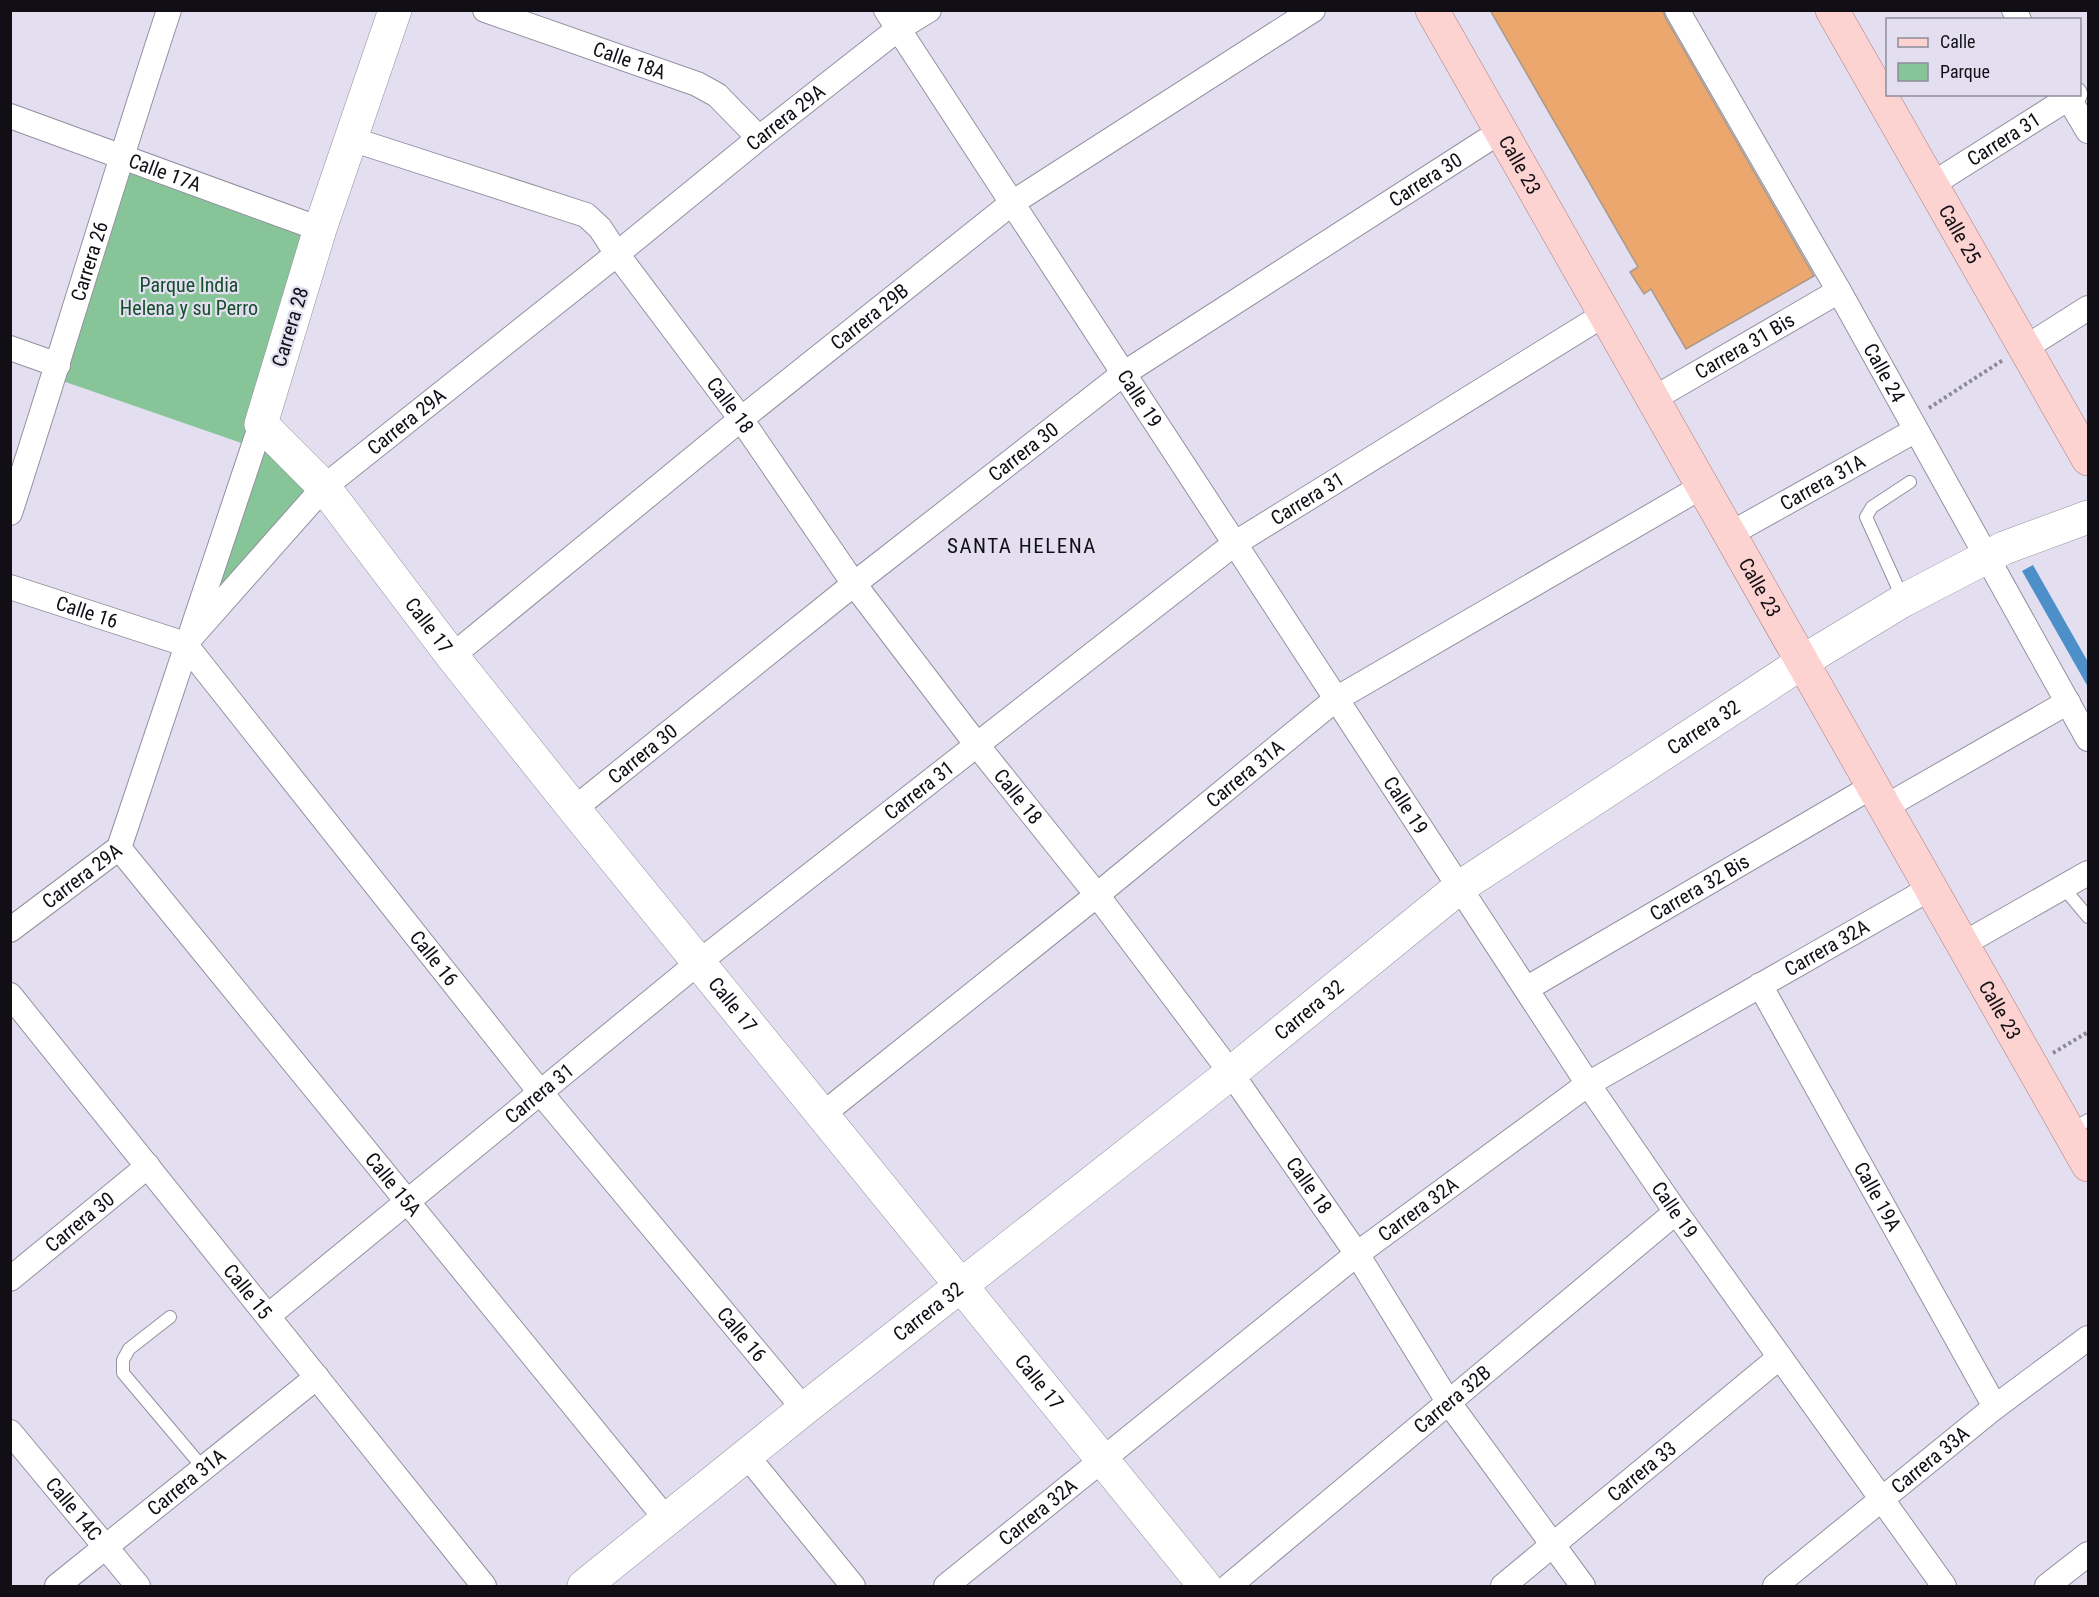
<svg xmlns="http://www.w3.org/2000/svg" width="2099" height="1597" viewBox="0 0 2099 1597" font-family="'Roboto Condensed',sans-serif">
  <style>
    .green { fill: #87c598 }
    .water { fill: #4d8fc8 }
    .building { fill: #eba76d; stroke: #a8998d; stroke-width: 1.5 }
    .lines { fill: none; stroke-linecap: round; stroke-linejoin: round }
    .lane-casing { stroke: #9490a0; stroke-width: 14 }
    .street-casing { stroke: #9490a0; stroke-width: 26 }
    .secondary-casing { stroke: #9490a0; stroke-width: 34 }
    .primary-casing { stroke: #aa7b7c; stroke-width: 34 }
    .path { stroke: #8c8996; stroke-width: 4; stroke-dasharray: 3 3; stroke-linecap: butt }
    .lane { stroke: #fff; stroke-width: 12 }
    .street { stroke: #fff; stroke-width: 24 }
    .secondary { stroke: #fff; stroke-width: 33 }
    .primary { stroke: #fdd3d1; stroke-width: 33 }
    .labels { text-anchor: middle; stroke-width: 4.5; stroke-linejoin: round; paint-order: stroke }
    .street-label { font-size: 20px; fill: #110f15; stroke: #e3dff1 }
    .park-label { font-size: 20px; fill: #134d2a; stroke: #e3dff1 }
    .neighbourhood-label { font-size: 21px; letter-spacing: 1.5px; fill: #110f15; stroke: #e3dff1 }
  </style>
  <rect width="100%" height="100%" fill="#e3dff1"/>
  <path class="green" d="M121,157L320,229L261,424L324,487L185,644L253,447L54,378Z"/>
  <path class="water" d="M2033,565L2088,662V687L2022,571Z"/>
  <path class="building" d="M1490,10H1663L1665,17L1814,276L1686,349L1651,289L1644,294L1630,272L1638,267Z"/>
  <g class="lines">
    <g class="lane-casing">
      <path id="lane" d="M1903,599L1866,517L1872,507L1910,482
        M2063,887L2088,917
        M2069,1131L2088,1120
        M170,1317L129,1349L123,1360V1373L204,1469"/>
    </g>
    <g class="street-casing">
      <g id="street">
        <path id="s1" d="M485,10L697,84L717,95L759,138"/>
        <path id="s2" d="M886,10L1588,1084L1676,1212L1944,1586"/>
        <path id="s3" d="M1677,10L1839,291L2088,739"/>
        <path d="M2014,10L2019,20"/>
        <path d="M2066,94L2088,131"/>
        <path id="s4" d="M10,116L320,229"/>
        <path id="s5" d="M351,139L586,215L600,228L617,254L741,419L854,584L977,745L1097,895L1231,1073L1357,1254L1449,1403L1583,1586"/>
        <path id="s6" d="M1931,185L2075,94"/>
        <path d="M10,348L58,365"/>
        <path d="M2025,348L2088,308"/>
        <path id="s7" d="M1653,399L1839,291"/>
        <path id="s8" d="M10,513C64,346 114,177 169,10"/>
        <path id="s9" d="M1730,534L1916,430"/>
        <path id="s10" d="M10,587L185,644L540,1092L804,1409"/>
        <path id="s11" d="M185,644L324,487L617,254L759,138L898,29L929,10"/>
        <path id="s12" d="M452,656L741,419L1012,203L1313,10"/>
        <path d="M1885,807L2068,702"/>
        <path id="s13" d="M574,809L854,584L1123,374L1501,131"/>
        <path id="s14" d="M119,848L667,1520"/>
        <path id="s15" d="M10,930L119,848L261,424"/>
        <path d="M1963,944L2088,873"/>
        <path id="s16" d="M1760,985L1995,1407"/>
        <path id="s17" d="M1526,989L1873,786"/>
        <path id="s18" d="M10,995L484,1586"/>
        <path id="s19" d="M823,1114L1097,895L1336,699L1703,486"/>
        <path id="s20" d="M10,1279L148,1166"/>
        <path id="s21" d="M268,1316L699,962L1234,544L1605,314"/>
        <path id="s22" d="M10,1432L138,1586"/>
        <path d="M747,1456L853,1586"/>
        <path id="s23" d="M57,1586L317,1377"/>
        <path id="s24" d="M946,1586L1357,1254L1588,1084L1931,888"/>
        <path id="s25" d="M1229,1586L1676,1212"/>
        <path id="s26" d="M1503,1586L1780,1357"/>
        <path id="s27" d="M1775,1586L1995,1407L2088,1338"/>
        <path d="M2047,1586L2088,1554"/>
      </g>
    </g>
    <g class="secondary-casing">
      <g id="secondary">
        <path id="s28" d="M395,10L320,229L261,424L324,487L452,656L574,809L1205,1586"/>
        <path id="s29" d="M584,1586L804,1409L1231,1073L1460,887L1818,652L1904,600L2004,548L2088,517"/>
      </g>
    </g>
    <g class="primary-casing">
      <g id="primary">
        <path id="s30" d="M1432,10L2088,1165"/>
        <path id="s31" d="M1832,10L2088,459"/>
      </g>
    </g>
    <path class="path" d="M1929,408L2003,360
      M2053,1053L2088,1032"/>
    <use href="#lane" class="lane"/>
    <use href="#street" class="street"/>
    <use href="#secondary" class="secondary"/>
    <use href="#primary" class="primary"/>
  </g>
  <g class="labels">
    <g class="street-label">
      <text dy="7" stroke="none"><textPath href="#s1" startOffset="153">Calle 18A</textPath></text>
      <text dy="7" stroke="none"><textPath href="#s11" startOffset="801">Carrera 29A</textPath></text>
      <text dy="7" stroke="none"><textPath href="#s6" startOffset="86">Carrera 31</textPath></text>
      <text dy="7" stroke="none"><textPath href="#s30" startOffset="178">Calle 23</textPath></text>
      <text dy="7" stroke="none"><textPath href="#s4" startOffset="165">Calle 17A</textPath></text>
      <text dy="7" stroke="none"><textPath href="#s13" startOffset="1060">Carrera 30</textPath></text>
      <text dy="7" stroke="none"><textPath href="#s31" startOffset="258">Calle 25</textPath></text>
      <text dy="7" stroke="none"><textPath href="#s8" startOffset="264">Carrera 26</textPath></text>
      <text dy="7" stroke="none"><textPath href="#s12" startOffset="538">Carrera 29B</textPath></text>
      <text transform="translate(290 327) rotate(-73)" y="7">Carrera 28</text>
      <text dy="7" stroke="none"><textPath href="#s7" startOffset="106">Carrera 31 Bis</textPath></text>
      <text dy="7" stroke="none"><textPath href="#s3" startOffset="418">Calle 24</textPath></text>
      <text dy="7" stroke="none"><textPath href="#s2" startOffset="464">Calle 19</textPath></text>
      <text dy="7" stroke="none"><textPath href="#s5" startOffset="486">Calle 18</textPath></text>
      <text dy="7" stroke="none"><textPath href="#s11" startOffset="315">Carrera 29A</textPath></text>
      <text dy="7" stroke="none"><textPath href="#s13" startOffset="574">Carrera 30</textPath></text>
      <text dy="7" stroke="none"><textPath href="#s9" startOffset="106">Carrera 31A</textPath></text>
      <text dy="7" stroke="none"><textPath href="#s21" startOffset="1323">Carrera 31</textPath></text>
      <text dy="7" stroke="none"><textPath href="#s30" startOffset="664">Calle 23</textPath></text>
      <text dy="7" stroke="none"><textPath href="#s10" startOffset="81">Calle 16</textPath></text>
      <text dy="7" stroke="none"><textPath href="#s28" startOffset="698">Calle 17</textPath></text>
      <text dy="7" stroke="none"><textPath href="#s29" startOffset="1412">Carrera 32</textPath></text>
      <text dy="7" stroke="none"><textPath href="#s13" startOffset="88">Carrera 30</textPath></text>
      <text dy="7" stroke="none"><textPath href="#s19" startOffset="542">Carrera 31A</textPath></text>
      <text dy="7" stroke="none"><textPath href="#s21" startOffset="837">Carrera 31</textPath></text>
      <text dy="7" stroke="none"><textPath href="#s5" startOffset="972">Calle 18</textPath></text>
      <text dy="7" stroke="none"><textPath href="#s2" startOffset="950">Calle 19</textPath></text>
      <text dy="7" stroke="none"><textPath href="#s15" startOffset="90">Carrera 29A</textPath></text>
      <text dy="7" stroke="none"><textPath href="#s17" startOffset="201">Carrera 32 Bis</textPath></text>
      <text dy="7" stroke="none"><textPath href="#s24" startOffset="1090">Carrera 32A</textPath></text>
      <text dy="7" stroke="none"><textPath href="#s10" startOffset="585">Calle 16</textPath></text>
      <text dy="7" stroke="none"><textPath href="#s28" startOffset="1184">Calle 17</textPath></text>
      <text dy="7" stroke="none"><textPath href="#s29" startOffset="926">Carrera 32</textPath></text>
      <text dy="7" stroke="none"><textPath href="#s30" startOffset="1150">Calle 23</textPath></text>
      <text dy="7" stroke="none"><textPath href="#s21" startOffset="351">Carrera 31</textPath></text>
      <text dy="7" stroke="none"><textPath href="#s14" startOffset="434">Calle 15A</textPath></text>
      <text dy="7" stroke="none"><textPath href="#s5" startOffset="1458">Calle 18</textPath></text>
      <text dy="7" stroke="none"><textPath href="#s16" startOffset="242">Calle 19A</textPath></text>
      <text dy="7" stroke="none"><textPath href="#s24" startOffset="604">Carrera 32A</textPath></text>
      <text dy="7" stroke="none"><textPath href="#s2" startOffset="1436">Calle 19</textPath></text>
      <text dy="7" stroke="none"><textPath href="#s20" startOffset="90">Carrera 30</textPath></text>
      <text dy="7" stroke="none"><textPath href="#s18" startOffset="380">Calle 15</textPath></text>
      <text dy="7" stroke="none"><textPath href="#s29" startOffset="440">Carrera 32</textPath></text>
      <text dy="7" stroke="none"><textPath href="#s10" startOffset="1071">Calle 16</textPath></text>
      <text dy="7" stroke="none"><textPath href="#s28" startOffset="1670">Calle 17</textPath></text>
      <text dy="7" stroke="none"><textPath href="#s25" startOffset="291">Carrera 32B</textPath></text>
      <text dy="7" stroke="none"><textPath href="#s27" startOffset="200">Carrera 33A</textPath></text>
      <text dy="7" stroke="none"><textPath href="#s26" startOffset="180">Carrera 33</textPath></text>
      <text dy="7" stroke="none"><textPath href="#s23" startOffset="166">Carrera 31A</textPath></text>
      <text dy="7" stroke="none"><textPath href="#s22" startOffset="100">Calle 14C</textPath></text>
      <text dy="7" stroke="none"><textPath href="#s24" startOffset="118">Carrera 32A</textPath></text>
    </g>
    <g class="park-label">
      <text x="189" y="292">Parque India<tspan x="189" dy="23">Helena y su Perro</tspan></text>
    </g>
    <g class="neighbourhood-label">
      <text x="1022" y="553">SANTA HELENA</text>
    </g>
  </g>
  <rect width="2099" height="1597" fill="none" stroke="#110f15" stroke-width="24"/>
  <rect x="1886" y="18" width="195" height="78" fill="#e3dff1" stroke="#8f8c99" stroke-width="1.5"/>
  <rect x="1898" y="38" width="30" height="9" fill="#fdd3d1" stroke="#8f8c99" stroke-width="1.5"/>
  <text x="1940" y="48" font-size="18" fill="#110f15">Calle</text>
  <rect x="1898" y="63" width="30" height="18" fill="#87c598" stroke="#8f8c99" stroke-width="1.5"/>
  <text x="1940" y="78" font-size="18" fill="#110f15">Parque</text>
</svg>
